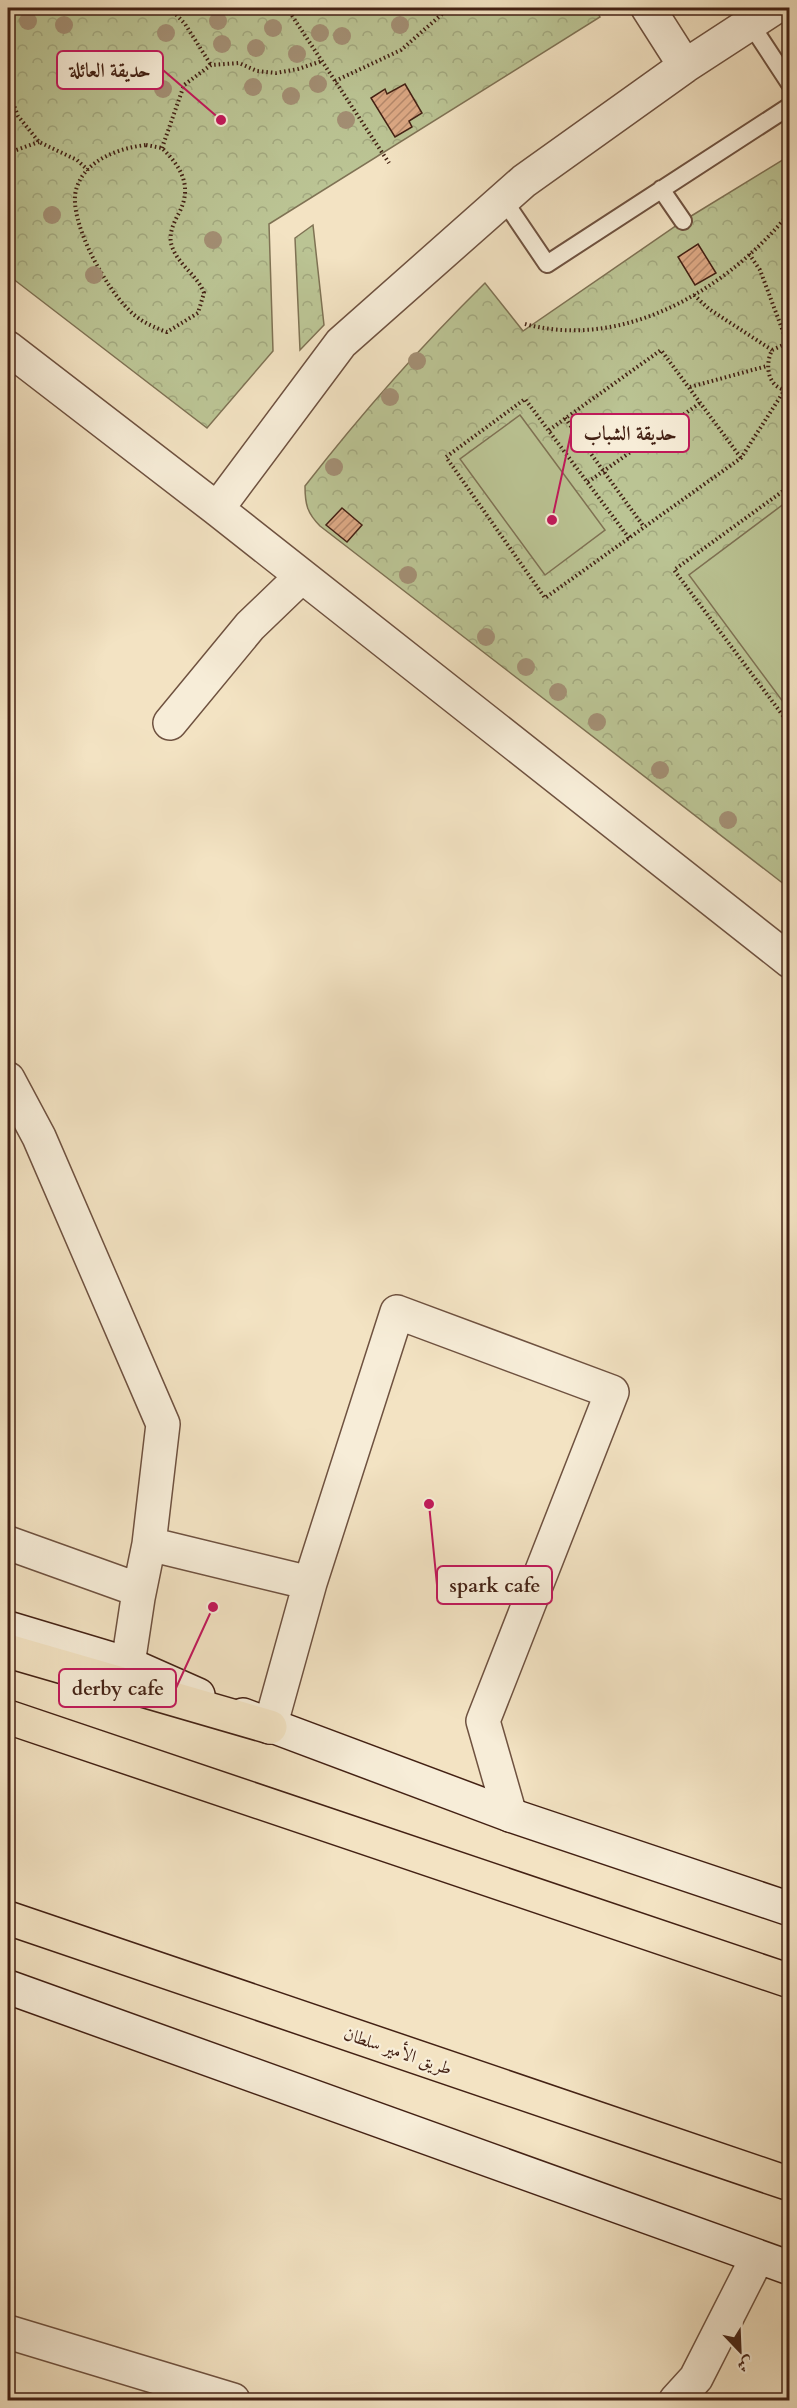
<svg xmlns="http://www.w3.org/2000/svg" width="797" height="2408" viewBox="0 0 797 2408" font-family="Cardo,Amiri,serif">
  <style>
    .park { fill: url(#park-crowns); stroke: #7f7254; stroke-width: 1.5 }
    .pitch { fill: #bbc494; stroke: #7f7254; stroke-width: 1.5 }
    .building { fill: url(#building-hatch); stroke: #432114; stroke-width: 1.5 }
    .lines { fill: none; stroke-linecap: round; stroke-linejoin: round }
    .service-casing { stroke: #6f5240; stroke-width: 20 }
    .minor-casing { stroke: #6f5240; stroke-width: 36 }
    .secondary-casing { stroke: #432114; stroke-width: 36 }
    .primary-casing { stroke: #432114; stroke-width: 36 }
    .path { stroke: #432114; stroke-width: 4; stroke-dasharray: 1.5 3; stroke-linecap: butt }
    .service { stroke: #f7edd8; stroke-width: 16 }
    .minor { stroke: #f7edd8; stroke-width: 33 }
    .secondary { stroke: #f7edd8; stroke-width: 33 }
    .primary { stroke: #f3e3c3; stroke-width: 33 }
    .tree { fill: #a38f74 }
    .labels { text-anchor: middle; stroke-width: 4.5; stroke-linejoin: round; paint-order: stroke }
    .street-label { font-size: 18px; fill: #432114; stroke: #f7edd8 }
    .leader { fill: none; stroke: #c2185b; stroke-width: 2 }
    .callout-dot { fill: #c2185b; stroke: #f7edd8; stroke-width: 2 }
    .callout { fill: #f7edd8; stroke: #c2185b; stroke-width: 2 }
    .callout-label { font-size: 20px; text-anchor: middle; font-weight: bold; fill: #432114 }
  </style>
  <defs>
    <pattern id="park-crowns" width="20" height="18" patternUnits="userSpaceOnUse" patternTransform="scale(1.5)"><rect width="20" height="18" fill="#bbc494"/><path d="M2 6a3 3 0 1 1 6 0M12 15a3 3 0 1 1 6 0" fill="none" stroke="#a2a87f"/></pattern>
    <pattern id="building-hatch" width="6" height="6" patternUnits="userSpaceOnUse" patternTransform="scale(1.5)"><rect width="6" height="6" fill="#dda985"/><path d="M-1 1l2-2M0 6l6-6M5 7l2-2" fill="none" stroke="#b5896c"/></pattern>
  </defs>
  <rect width="100%" height="100%" fill="#f3e3c3"/>
  <filter id="stains"><feTurbulence type="fractalNoise" baseFrequency=".00333" numOctaves="4"/><feColorMatrix values="0 0 0 0 .2 0 0 0 0 .09 0 0 0 0 .02 0 0 0 .5 -.17"/></filter>
  <radialGradient id="worn" r=".72"><stop offset=".6" stop-color="#630" stop-opacity="0"/><stop offset="1" stop-color="#630" stop-opacity=".3"/></radialGradient>
  <path class="park" d="M8,8H595L600,17L269,224L273,351L207,428L8,275Z
    M789,156V888L320,526C307,513 305,504 305,486C361,414 420,347 485,283L523,331L683,221Z
    M313,225L324,325L300,350L295,238Z"/>
  <path class="pitch" d="M520,415L605,530L545,575L460,459Z
    M789,500V710L689,575Z"/>
  <path class="building" d="M405,84L422,113L409,121L412,127L395,137L371,98L385,89L387,94Z
    M698,244L716,273L695,285L678,257Z
    M342,508L362,525L347,542L326,525Z"/>
  <g class="lines">
    <g class="service-casing">
      <path id="service" d="M750,23L790,84
        M661,189L683,221
        M503,199L547,264L790,106"/>
    </g>
    <g class="minor-casing">
      <path id="minor" d="M648,8L685,66
        M8,348L217,509L790,961
        M217,509L341,343L524,181L685,66L774,8
        M170,723L250,626L302,576
        M8,1079L39,1137L163,1424L149,1544L138,1598L128,1664
        M8,1543L139,1590
        M149,1544L310,1583
        M270,1727L310,1583L397,1312L612,1392L483,1721L510,1815
        M8,2332L233,2400
        M676,2400L696,2378L757,2258"/>
    </g>
    <g class="secondary-casing">
      <path id="secondary" d="M8,1628L128,1664L198,1695
        M243,1715L510,1815L790,1909
        M8,1987L790,2268"/>
    </g>
    <g class="primary-casing">
      <path id="primary" d="M8,1651L270,1727
        M8,1717L790,1981
        M8,1918L790,2184"/>
    </g>
    <path class="path" d="M170,8L185,24L211,65
      M287,8L389,163
      M8,10L11,8
      M335,81L401,50L449,8
      M8,90L18,116L39,142L77,160L88,170
      M146,145L162,148C181,167 193,186 179,213C174,222 169,233 171,243C176,264 197,274 204,293L198,313L167,332C153,327 139,321 128,309C106,288 68,221 76,190C84,160 119,148 146,145Z
      M162,148L184,85L211,65L239,63L257,71L276,73L298,69L322,61
      M8,153L39,142
      M749,254L760,270L787,342
      M694,295L709,309L772,350
      M525,324C625,351 729,288 790,212
      M790,342L772,350C764,367 768,389 790,391
      M690,387L767,366
      M565,418L644,527
      M549,430L661,350L741,458
      M588,482L700,403
      M790,486L674,570L790,725
      M629,538L525,399L446,457L545,598L741,458L784,391"/>
    <use href="#service" class="service"/>
    <use href="#minor" class="minor"/>
    <use href="#secondary" class="secondary"/>
    <use href="#primary" class="primary"/>
  </g>
  <g class="tree">
    <circle cx="28" cy="21" r="9"/>
    <circle cx="218" cy="21" r="9"/>
    <circle cx="64" cy="25" r="9"/>
    <circle cx="400" cy="25" r="9"/>
    <circle cx="273" cy="28" r="9"/>
    <circle cx="166" cy="33" r="9"/>
    <circle cx="320" cy="33" r="9"/>
    <circle cx="342" cy="36" r="9"/>
    <circle cx="222" cy="44" r="9"/>
    <circle cx="256" cy="48" r="9"/>
    <circle cx="297" cy="54" r="9"/>
    <circle cx="318" cy="84" r="9"/>
    <circle cx="253" cy="87" r="9"/>
    <circle cx="163" cy="89" r="9"/>
    <circle cx="291" cy="96" r="9"/>
    <circle cx="346" cy="120" r="9"/>
    <circle cx="52" cy="215" r="9"/>
    <circle cx="213" cy="240" r="9"/>
    <circle cx="94" cy="275" r="9"/>
    <circle cx="417" cy="361" r="9"/>
    <circle cx="390" cy="397" r="9"/>
    <circle cx="334" cy="467" r="9"/>
    <circle cx="408" cy="575" r="9"/>
    <circle cx="486" cy="637" r="9"/>
    <circle cx="526" cy="667" r="9"/>
    <circle cx="558" cy="692" r="9"/>
    <circle cx="597" cy="722" r="9"/>
    <circle cx="660" cy="770" r="9"/>
    <circle cx="728" cy="820" r="9"/>
  </g>
  <g class="labels">
    <g class="street-label">
      <text transform="translate(398 2051) rotate(19)" y="6">طريق الأمير سلطان</text>
    </g>
  </g>
  <path class="leader" d="M221 120L163 70M552 520L571 433M429 1504L437 1585M213 1607L176 1688"/>
  <g class="callout-dot">
    <circle cx="221" cy="120" r="6"/>
    <circle cx="552" cy="520" r="6"/>
    <circle cx="429" cy="1504" r="6"/>
    <circle cx="213" cy="1607" r="6"/>
  </g>
  <g class="callout">
    <rect x="57" y="51" width="106" height="38" rx="6"/>
    <rect x="571" y="414" width="118" height="38" rx="6"/>
    <rect x="437" y="1566" width="115" height="38" rx="6"/>
    <rect x="59" y="1669" width="117" height="38" rx="6"/>
  </g>
  <g class="callout-label">
    <text x="110" y="77">حديقة العائلة</text>
    <text x="630" y="440">حديقة الشباب</text>
    <text x="495" y="1592">spark cafe</text>
    <text x="118" y="1695">derby cafe</text>
  </g>
  <rect width="797" height="2408" fill="none" stroke="#f3e3c3" stroke-width="30"/>
  <rect x="9" y="9" width="779" height="2390" fill="none" stroke="#432114" stroke-width="3"/>
  <rect x="15" y="15" width="767" height="2378" fill="none" stroke="#432114" stroke-width="1.5"/>
  <g transform="translate(740 2351) rotate(157)" stroke="#f7edd8" stroke-width="4.5" paint-order="stroke">
  <path d="M0-4.5L10 22L0 15L-10 22Z" fill="#432114"/>
  <text y="-9" font-size="16" font-weight="bold" text-anchor="middle" fill="#432114">ش</text>
  </g>
  <rect width="100%" height="100%" filter="url(#stains)"/>
  <rect width="100%" height="100%" fill="url(#worn)"/>
</svg>
